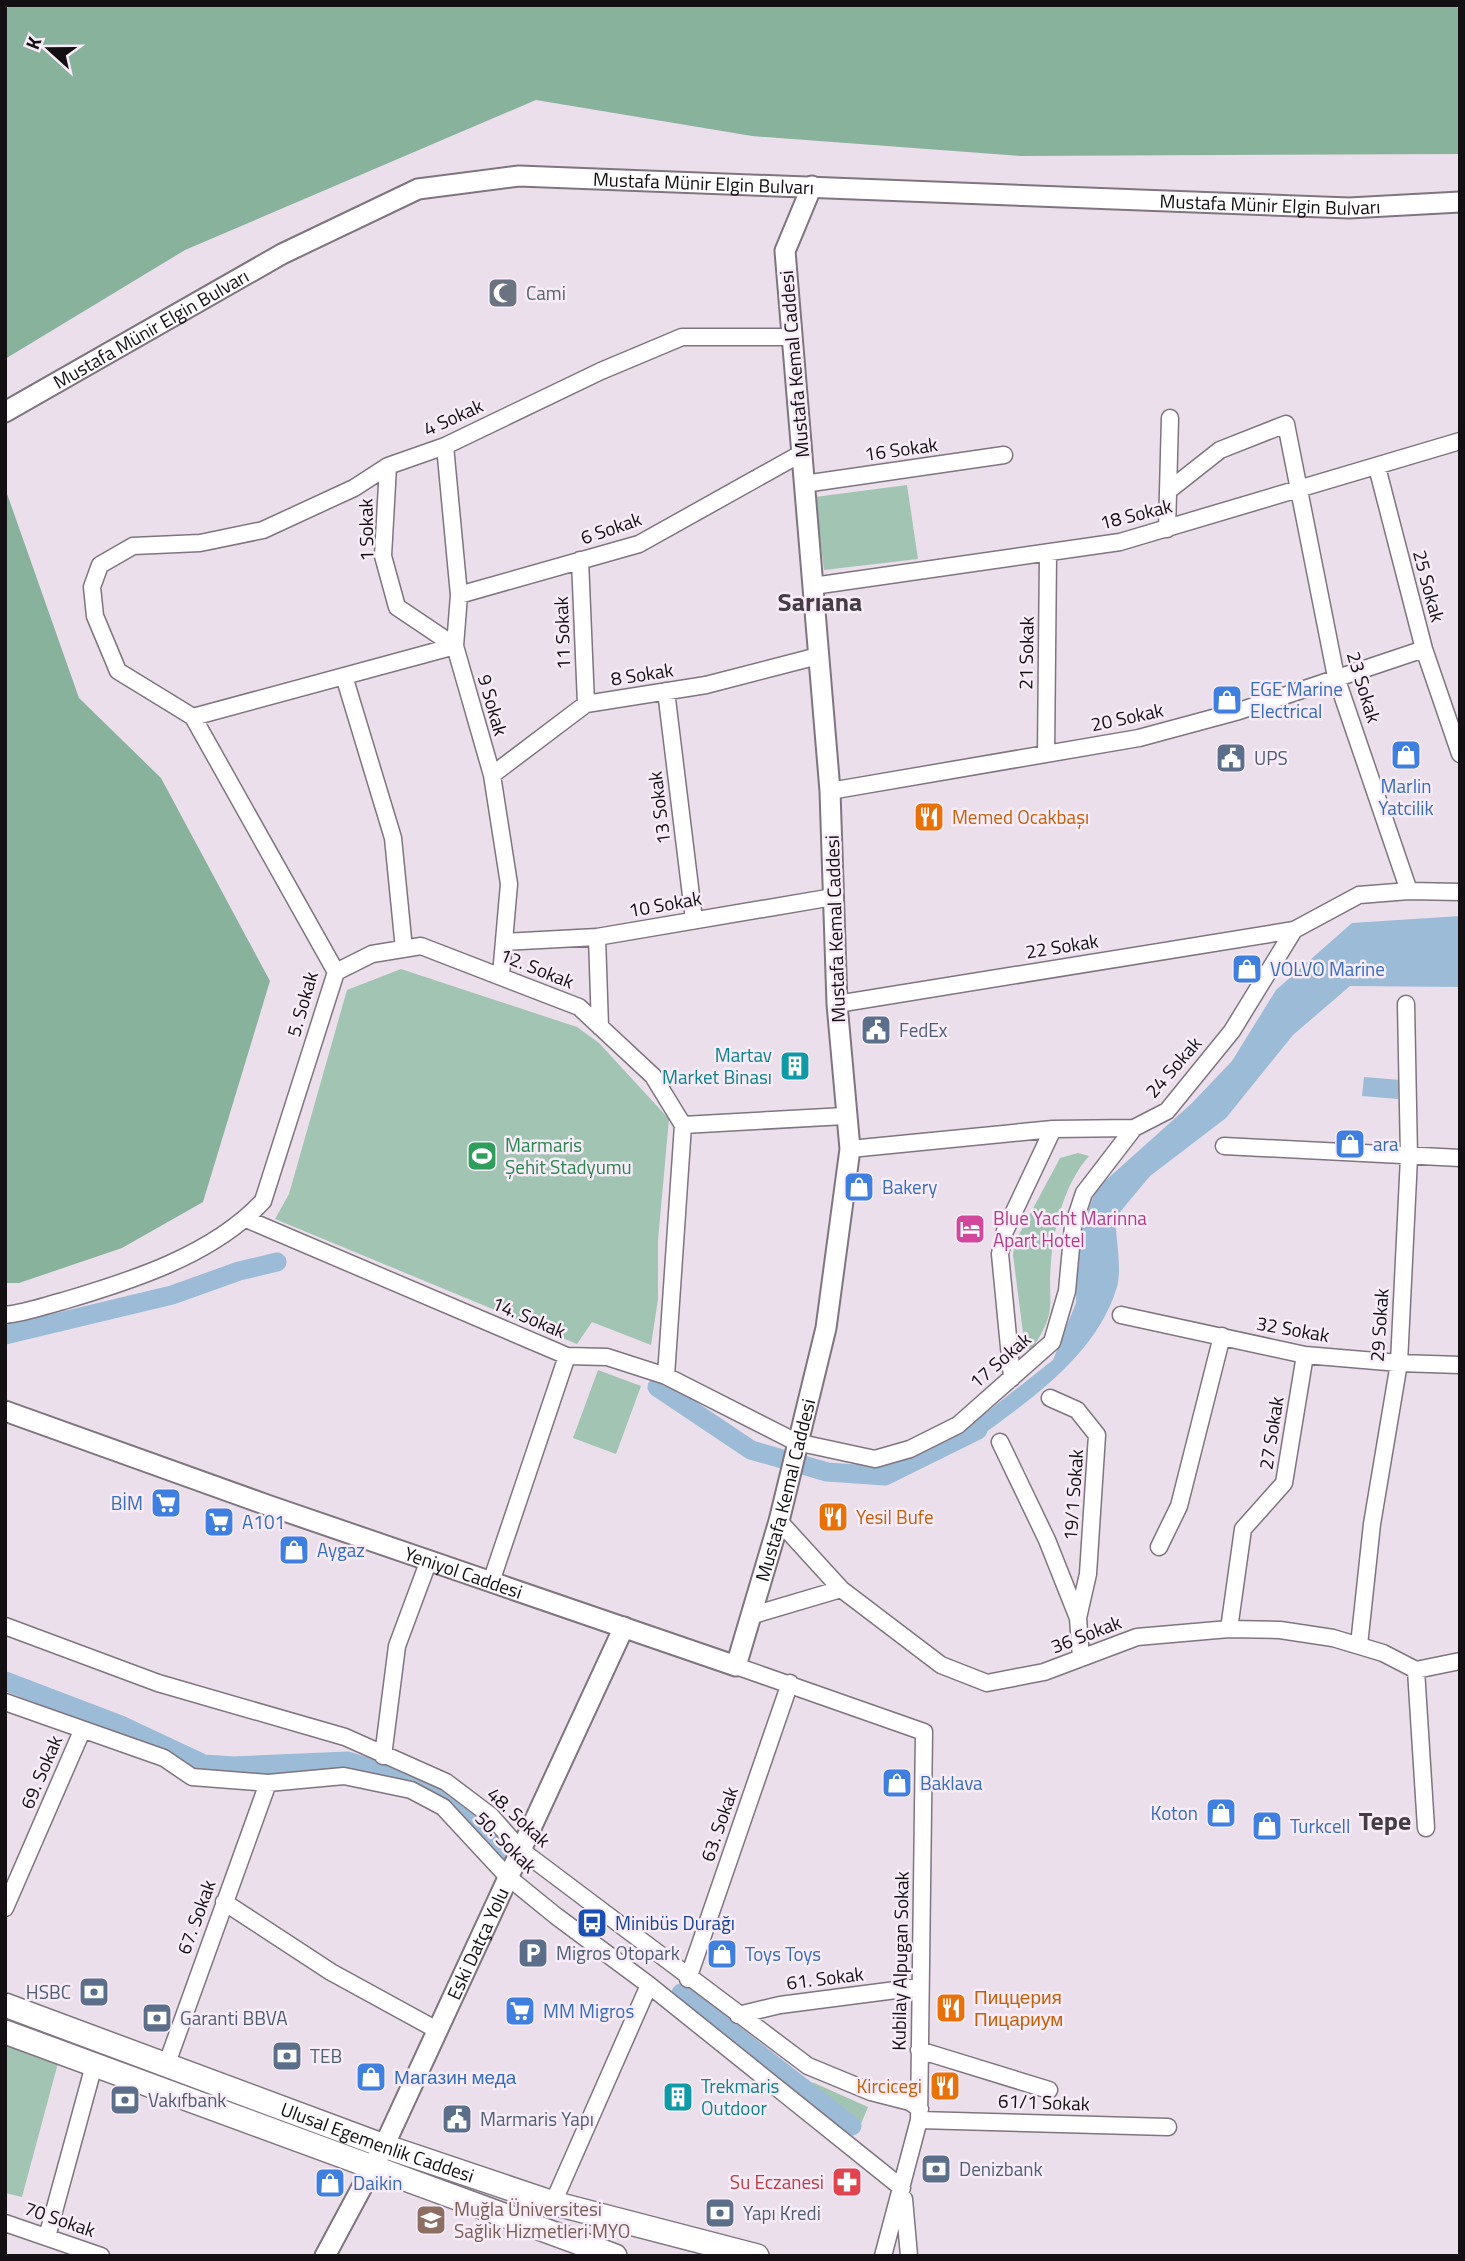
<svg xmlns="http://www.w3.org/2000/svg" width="1465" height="2261" viewBox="0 0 1465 2261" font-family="'Titillium Web',sans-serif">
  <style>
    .green { fill: #a2c4b3 }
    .forest { fill: #89b29d }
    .water { fill: #9bbbd7 }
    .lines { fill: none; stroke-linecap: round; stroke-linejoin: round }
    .canal { stroke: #9bbbd7; stroke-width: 19 }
    .minor-casing { stroke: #7f747f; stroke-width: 19 }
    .tertiary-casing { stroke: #7f747f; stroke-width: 23 }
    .secondary-casing { stroke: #7f747f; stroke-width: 26 }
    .minor { stroke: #fff; stroke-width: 16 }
    .tertiary { stroke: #fff; stroke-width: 19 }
    .secondary { stroke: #fff; stroke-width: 23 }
    .labels { text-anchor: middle; stroke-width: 5; stroke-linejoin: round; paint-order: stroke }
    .street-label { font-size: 19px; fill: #130f13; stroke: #f8ecf8 }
    .worship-label { font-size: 19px; fill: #5b616d; stroke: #f8ecf8; text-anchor: start }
    .shop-label { font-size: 19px; fill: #366cbe; stroke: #f8ecf8; text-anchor: start }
    .service-label { font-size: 19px; fill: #4e5e75; stroke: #f8ecf8; text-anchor: start }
    .food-label { font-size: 19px; fill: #c56008; stroke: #f8ecf8; text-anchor: start }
    .culture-label { font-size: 19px; fill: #0d838f; stroke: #f8ecf8; text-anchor: end }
    .leisure-label { font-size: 19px; fill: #27864d; stroke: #f8ecf8; text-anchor: start }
    .hotel-label { font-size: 19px; fill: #b23c85; stroke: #f8ecf8; text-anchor: start }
    .transit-label { font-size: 19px; fill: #164399; stroke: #f8ecf8; text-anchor: start }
    .health-label { font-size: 19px; fill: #be3a42; stroke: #f8ecf8; text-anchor: end }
    .education-label { font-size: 19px; fill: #785e54; stroke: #f8ecf8; text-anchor: start }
    .district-label { font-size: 26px; font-weight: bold; fill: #453c45; stroke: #f8ecf8 }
  </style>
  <rect width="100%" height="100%" fill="#eadfeb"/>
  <path class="green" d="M907,485L918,559L824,570L815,497Z
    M401,969L577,1027L599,1043L669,1119L658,1240V1299L651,1345L592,1322L577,1344L275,1219L289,1194L347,990Z
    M1078,1153L1089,1156C1065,1183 1054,1225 1051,1262C1047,1305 1059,1308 1032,1349L1025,1348L1013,1255L1015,1242L1060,1158Z
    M598,1370L641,1386L616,1454L573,1438Z
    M5,2043L58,2063L22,2197L5,2193Z
    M812,2082L868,2107L861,2124L809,2088Z"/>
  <path class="forest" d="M5,5H1460V154L1021,156L752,136L536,100L185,250L5,359Z
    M5,488L79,698L161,778L270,981L203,1202L122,1248L19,1283H5Z"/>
  <path class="water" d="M1460,916V987L1350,986L1293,1035L1226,1118L1150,1176L1115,1218C1116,1238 1122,1268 1117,1287C1098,1351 1037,1395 986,1432L978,1430L973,1423L1053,1360L1076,1303L1077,1243L1096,1189L1191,1104L1232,1061L1276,990L1352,923Z
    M1364,1077L1400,1080L1398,1099L1362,1096Z"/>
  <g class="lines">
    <path class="canal" d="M5,1335L172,1295L239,1271L277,1262
      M657,1387L751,1450L827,1472L885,1476L978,1430
      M5,1681L123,1726L204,1764L234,1766L348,1761L388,1774L442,1796L507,1854
      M681,1993L852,2126"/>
    <g class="minor-casing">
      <path id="minor" d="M445,446L459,595L455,646L492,775L509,884L501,975
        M388,466L383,556L397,607L455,646
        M1377,467L1424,649L1460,754
        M804,484L1004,455
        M1168,491L1220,450L1286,424L1336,677L1409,891
        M1167,529L1170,418
        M580,560L586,704
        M813,586L1120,542L1460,441
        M459,595L639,544L802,453
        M344,676L393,838L404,949
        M666,691L694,920
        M193,717L455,646
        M1046,754L1048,553
        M492,775L586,704L706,685L818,656
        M830,791L1139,738L1239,711L1424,649
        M597,937L600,1027
        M504,942L597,937L833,897
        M336,972L372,954L421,946L579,1007L653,1076L683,1125L845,1116
        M837,1004L1294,930
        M1224,1146L1460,1158
        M850,1149L1053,1129L1134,1128L1167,1111L1232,1031L1294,930L1359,895L1409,891L1460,892
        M246,1219L567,1356L607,1357L666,1376L796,1442L875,1459L910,1449L958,1425L1052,1342L1067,1291L1073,1226L1084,1193L1134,1128
        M5,1315C25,1313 44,1306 63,1301C131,1281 213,1255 263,1201L336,972L193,717L118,671L95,616L92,587L100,565L133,546L200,543L263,530L354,488L388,466L445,446L601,371L682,337H792
        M1121,1315L1305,1355L1399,1363L1460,1365
        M666,1376L683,1125
        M1012,1378L1000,1254L1005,1231L1053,1129
        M1050,1398L1077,1410L1097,1435L1088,1574L1078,1618
        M1000,1442L1047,1540L1078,1618L1081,1658
        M779,1521L841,1589L941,1665L987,1683L1044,1672L1137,1637L1229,1629L1280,1630L1333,1638L1383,1653L1416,1670L1460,1661
        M1159,1547L1179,1506L1222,1336
        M491,1582L567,1356
        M750,1616L841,1589
        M5,1626L158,1683L345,1737L446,1782L491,1816L521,1850L808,2066L871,2092L910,2102L920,2109
        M1229,1629L1243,1529L1284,1483L1305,1355
        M1359,1645L1372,1524L1399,1363L1409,1157L1406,1004
        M736,1666L924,1732L919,2120L883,2256
        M1416,1670L1426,1828
        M5,1702L164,1758L192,1777L268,1783L344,1776L411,1790L443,1807L508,1877L556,1916L649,1985L902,2188
        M383,1756L397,1646L429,1560
        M224,1902L331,1972L437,2030
        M5,1908L82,1731
        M688,1979L790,1683
        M738,2015L780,2005L919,1987
        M919,2050L1049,2090
        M166,2066L268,1783
        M919,2120L1168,2127
        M904,2199L909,2256
        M553,2203L649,1985
        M5,2223L101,2256
        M47,2237L94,2065"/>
    </g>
    <g class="tertiary-casing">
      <g id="tertiary">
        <path id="s1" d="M5,412L282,254L418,189L519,176L1349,208L1460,202"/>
        <path id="s2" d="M5,1411L267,1505L736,1666L779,1521L826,1328L850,1149L837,1004L830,791L785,251L812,186"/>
        <path id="s3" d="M325,2256L384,2146L624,1627"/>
      </g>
    </g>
    <g class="secondary-casing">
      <g id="secondary">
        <path id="s4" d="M5,2005L384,2146L553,2203L757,2256"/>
        <path d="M5,2032L615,2256"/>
      </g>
    </g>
    <use href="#minor" class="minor"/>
    <use href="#tertiary" class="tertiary"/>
    <use href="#secondary" class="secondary"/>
  </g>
  <defs>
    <g id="mosque-square" transform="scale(1.575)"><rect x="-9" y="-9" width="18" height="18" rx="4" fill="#6b7280" stroke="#f8ecf8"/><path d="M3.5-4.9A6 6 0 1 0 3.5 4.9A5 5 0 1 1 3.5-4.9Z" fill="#fff"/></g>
    <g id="shop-square" transform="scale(1.575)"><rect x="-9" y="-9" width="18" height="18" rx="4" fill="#3f7fe0" stroke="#f8ecf8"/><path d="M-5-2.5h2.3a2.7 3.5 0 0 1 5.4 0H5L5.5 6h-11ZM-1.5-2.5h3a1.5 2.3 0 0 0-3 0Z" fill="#fff"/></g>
    <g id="civic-square" transform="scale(1.575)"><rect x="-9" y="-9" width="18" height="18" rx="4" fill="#5c6f8a" stroke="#f8ecf8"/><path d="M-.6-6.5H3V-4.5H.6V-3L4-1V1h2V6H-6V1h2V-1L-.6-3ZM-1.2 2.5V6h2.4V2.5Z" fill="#fff"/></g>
    <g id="restaurant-square" transform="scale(1.575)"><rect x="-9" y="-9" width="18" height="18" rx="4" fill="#e8710a" stroke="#f8ecf8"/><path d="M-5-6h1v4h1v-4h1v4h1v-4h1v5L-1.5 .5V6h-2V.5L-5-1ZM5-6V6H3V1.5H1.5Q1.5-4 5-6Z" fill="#fff"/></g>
    <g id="building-square" transform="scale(1.575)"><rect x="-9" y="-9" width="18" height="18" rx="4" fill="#0f9aa8" stroke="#f8ecf8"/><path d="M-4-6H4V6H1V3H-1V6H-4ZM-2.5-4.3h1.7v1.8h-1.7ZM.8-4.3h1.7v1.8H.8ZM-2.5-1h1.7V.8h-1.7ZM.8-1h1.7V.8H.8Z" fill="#fff"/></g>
    <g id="stadium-square" transform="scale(1.575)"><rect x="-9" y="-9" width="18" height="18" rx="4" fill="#2e9e5b" stroke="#f8ecf8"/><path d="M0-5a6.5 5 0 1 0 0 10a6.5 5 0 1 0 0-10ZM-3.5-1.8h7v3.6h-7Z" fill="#fff"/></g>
    <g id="hotel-square" transform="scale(1.575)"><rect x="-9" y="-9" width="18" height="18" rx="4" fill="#d1479c" stroke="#f8ecf8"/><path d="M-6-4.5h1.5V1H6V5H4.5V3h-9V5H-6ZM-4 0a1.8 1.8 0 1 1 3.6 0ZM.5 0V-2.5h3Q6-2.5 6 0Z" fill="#fff"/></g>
    <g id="supermarket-square" transform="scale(1.575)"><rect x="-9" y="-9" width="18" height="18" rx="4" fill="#3f7fe0" stroke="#f8ecf8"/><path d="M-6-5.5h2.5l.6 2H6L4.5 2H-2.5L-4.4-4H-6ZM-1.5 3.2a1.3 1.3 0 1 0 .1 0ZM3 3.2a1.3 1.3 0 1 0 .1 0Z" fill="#fff"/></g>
    <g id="bus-square" transform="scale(1.575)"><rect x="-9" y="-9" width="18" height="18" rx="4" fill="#1a4fb4" stroke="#f8ecf8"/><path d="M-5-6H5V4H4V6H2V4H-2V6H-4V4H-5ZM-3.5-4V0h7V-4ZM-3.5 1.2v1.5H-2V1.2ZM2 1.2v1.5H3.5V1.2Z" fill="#fff"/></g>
    <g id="parking-square" transform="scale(1.575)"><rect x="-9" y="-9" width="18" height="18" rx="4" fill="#5c6f8a" stroke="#f8ecf8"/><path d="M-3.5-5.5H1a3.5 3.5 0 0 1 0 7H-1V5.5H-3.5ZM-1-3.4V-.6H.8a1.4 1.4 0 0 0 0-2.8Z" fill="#fff"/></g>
    <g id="bank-square" transform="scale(1.575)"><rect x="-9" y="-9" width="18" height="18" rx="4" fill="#5c6f8a" stroke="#f8ecf8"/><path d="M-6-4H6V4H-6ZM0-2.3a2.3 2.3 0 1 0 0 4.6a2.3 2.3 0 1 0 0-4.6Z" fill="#fff"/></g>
    <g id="pharmacy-square" transform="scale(1.575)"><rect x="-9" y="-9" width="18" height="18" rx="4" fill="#e0444e" stroke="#f8ecf8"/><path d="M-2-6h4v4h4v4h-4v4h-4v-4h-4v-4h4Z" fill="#fff"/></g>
    <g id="university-square" transform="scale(1.575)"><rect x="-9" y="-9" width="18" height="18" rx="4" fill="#8d6e63" stroke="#f8ecf8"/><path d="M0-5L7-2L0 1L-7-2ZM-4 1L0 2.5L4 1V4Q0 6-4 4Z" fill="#fff"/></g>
  </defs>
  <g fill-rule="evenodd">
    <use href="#mosque-square" x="503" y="293"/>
    <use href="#shop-square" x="1227" y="700"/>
    <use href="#shop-square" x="1406" y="755"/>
    <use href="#civic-square" x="1231" y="758"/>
    <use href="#restaurant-square" x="929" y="817"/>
    <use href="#shop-square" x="1247" y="969"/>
    <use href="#civic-square" x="876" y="1030"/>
    <use href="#building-square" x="795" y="1066"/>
    <use href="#shop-square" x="1350" y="1144"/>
    <use href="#stadium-square" x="482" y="1156"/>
    <use href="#shop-square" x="859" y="1187"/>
    <use href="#hotel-square" x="970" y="1229"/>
    <use href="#supermarket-square" x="166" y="1503"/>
    <use href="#restaurant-square" x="833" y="1517"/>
    <use href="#supermarket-square" x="219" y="1522"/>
    <use href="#shop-square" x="294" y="1550"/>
    <use href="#shop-square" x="897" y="1783"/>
    <use href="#shop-square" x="1221" y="1813"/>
    <use href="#shop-square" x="1267" y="1826"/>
    <use href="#bus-square" x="592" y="1923"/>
    <use href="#parking-square" x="533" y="1953"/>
    <use href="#shop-square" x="722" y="1954"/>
    <use href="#bank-square" x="94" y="1992"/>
    <use href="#restaurant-square" x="951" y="2008"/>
    <use href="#supermarket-square" x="520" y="2011"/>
    <use href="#bank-square" x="157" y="2018"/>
    <use href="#bank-square" x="287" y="2056"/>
    <use href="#shop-square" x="371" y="2077"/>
    <use href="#restaurant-square" x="945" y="2086"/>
    <use href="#building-square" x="678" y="2097"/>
    <use href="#bank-square" x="125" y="2100"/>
    <use href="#civic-square" x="457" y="2119"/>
    <use href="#bank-square" x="936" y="2169"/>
    <use href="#pharmacy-square" x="847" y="2182"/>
    <use href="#shop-square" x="330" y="2183"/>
    <use href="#bank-square" x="720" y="2213"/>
    <use href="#university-square" x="431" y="2220"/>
  </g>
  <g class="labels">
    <g class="street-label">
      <text dy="7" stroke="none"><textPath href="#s1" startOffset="756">Mustafa Münir Elgin Bulvarı</textPath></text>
      <text dy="7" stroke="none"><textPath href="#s1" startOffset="1323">Mustafa Münir Elgin Bulvarı</textPath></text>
      <text dy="7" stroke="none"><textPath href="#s1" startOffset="168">Mustafa Münir Elgin Bulvarı</textPath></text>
      <text transform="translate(794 364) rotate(-95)" y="7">Mustafa Kemal Caddesi</text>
      <text transform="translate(453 417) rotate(-24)" y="7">4 Sokak</text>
      <text transform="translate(901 449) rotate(-8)" y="7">16 Sokak</text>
      <text transform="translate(1136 514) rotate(-14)" y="7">18 Sokak</text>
      <text transform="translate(611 528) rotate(-19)" y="7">6 Sokak</text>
      <text transform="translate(366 530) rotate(-91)" y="7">1 Sokak</text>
      <text transform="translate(1429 586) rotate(75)" y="7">25 Sokak</text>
      <text transform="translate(562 633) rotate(-92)" y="7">11 Sokak</text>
      <text transform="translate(1026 653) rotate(-89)" y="7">21 Sokak</text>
      <text transform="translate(642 674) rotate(-9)" y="7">8 Sokak</text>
      <text transform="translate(1364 687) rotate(73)" y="7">23 Sokak</text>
      <text transform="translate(493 705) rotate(74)" y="7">9 Sokak</text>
      <text transform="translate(1127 717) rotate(-12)" y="7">20 Sokak</text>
      <text transform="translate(659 808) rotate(-97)" y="7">13 Sokak</text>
      <text transform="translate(665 904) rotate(-10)" y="7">10 Sokak</text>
      <text transform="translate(835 929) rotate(-92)" y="7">Mustafa Kemal Caddesi</text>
      <text transform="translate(1062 946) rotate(-9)" y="7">22 Sokak</text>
      <text transform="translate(537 968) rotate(22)" y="7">12. Sokak</text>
      <text transform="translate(302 1004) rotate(-74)" y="7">5. Sokak</text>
      <text transform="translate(1173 1067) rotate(-49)" y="7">24 Sokak</text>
      <text transform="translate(529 1317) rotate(23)" y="7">14. Sokak</text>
      <text transform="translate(1379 1325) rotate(-86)" y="7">29 Sokak</text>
      <text transform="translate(1293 1329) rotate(10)" y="7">32 Sokak</text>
      <text transform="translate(1000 1360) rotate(-41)" y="7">17 Sokak</text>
      <text transform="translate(1271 1433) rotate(-81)" y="7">27 Sokak</text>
      <text dy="7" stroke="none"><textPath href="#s2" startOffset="957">Mustafa Kemal Caddesi</textPath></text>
      <text transform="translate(1073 1495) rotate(-86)" y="7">19/1 Sokak</text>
      <text dy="7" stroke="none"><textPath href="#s2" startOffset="486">Yeniyol Caddesi</textPath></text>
      <text transform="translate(1086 1634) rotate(-21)" y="7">36 Sokak</text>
      <text transform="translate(41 1772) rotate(-67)" y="7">69. Sokak</text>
      <text transform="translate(519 1817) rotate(43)" y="7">48. Sokak</text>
      <text transform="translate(719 1824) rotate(-71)" y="7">63. Sokak</text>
      <text transform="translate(506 1842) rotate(45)" y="7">50. Sokak</text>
      <text transform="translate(196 1917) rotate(-70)" y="7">67. Sokak</text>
      <text dy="7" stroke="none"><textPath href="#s3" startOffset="348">Eski Datça Yolu</textPath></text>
      <text transform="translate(900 1961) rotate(-89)" y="7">Kubilay Alpugan Sokak</text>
      <text transform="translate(825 1978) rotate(-7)" y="7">61. Sokak</text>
      <text transform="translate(1044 2102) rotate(2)" y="7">61/1 Sokak</text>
      <text dy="7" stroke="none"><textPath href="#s4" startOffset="397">Ulusal Egemenlik Caddesi</textPath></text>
      <text transform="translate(60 2219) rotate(19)" y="7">70 Sokak</text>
    </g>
    <g class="worship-label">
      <text x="526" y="300">Cami</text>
    </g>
    <g class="shop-label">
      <text x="1250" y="696">EGE Marine<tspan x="1250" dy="22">Electrical</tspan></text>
      <text x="1406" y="793" text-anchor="middle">Marlin<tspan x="1406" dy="22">Yatcilik</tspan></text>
      <text x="1270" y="976">VOLVO Marine</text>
      <text x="1373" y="1151">ara</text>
      <text x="882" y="1194">Bakery</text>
      <text x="143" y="1510" text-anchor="end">BİM</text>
      <text x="242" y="1529">A101</text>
      <text x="317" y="1557">Aygaz</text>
      <text x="920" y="1790">Baklava</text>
      <text x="1198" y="1820" text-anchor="end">Koton</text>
      <text x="1290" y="1833">Turkcell</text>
      <text x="745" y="1961">Toys Toys</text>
      <text x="543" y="2018">MM Migros</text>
      <text x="394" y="2084">Магазин меда</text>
      <text x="353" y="2190">Daikin</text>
    </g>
    <g class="service-label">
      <text x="1254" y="765">UPS</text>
      <text x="899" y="1037">FedEx</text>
      <text x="556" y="1960">Migros Otopark</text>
      <text x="71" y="1999" text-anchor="end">HSBC</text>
      <text x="180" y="2025">Garanti BBVA</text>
      <text x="310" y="2063">TEB</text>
      <text x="148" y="2107">Vakıfbank</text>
      <text x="480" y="2126">Marmaris Yapı</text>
      <text x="959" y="2176">Denizbank</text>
      <text x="743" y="2220">Yapı Kredi</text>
    </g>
    <g class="food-label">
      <text x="952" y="824">Memed Ocakbaşı</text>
      <text x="856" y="1524">Yesil Bufe</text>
      <text x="974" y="2004">Пиццерия<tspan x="974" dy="22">Пицариум</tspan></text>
      <text x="922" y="2093" text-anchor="end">Kircicegi</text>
    </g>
    <g class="culture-label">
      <text x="772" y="1062">Martav<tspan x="772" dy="22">Market Binası</tspan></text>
      <text x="701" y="2093" text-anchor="start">Trekmaris<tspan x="701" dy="22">Outdoor</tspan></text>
    </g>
    <g class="leisure-label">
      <text x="505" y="1152">Marmaris<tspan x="505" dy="22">Şehit Stadyumu</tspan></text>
    </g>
    <g class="hotel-label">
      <text x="993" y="1225">Blue Yacht Marinna<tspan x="993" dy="22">Apart Hotel</tspan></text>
    </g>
    <g class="transit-label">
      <text x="615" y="1930">Minibüs Durağı</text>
    </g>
    <g class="health-label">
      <text x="824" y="2189">Su Eczanesi</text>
    </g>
    <g class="education-label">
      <text x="454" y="2216">Muğla Üniversitesi<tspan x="454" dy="22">Sağlık Hizmetleri MYO</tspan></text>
    </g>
    <g class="district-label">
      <text x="820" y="611">Sarıana</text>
      <text x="1385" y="1830">Tepe</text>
    </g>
  </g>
  <rect width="1465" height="2261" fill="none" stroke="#130f13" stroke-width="14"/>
  <g transform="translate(49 49) rotate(291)" stroke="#f8ecf8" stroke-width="5" paint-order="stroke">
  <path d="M0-5L12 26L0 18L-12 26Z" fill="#130f13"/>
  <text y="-10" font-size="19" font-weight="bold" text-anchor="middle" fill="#130f13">K</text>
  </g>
</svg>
